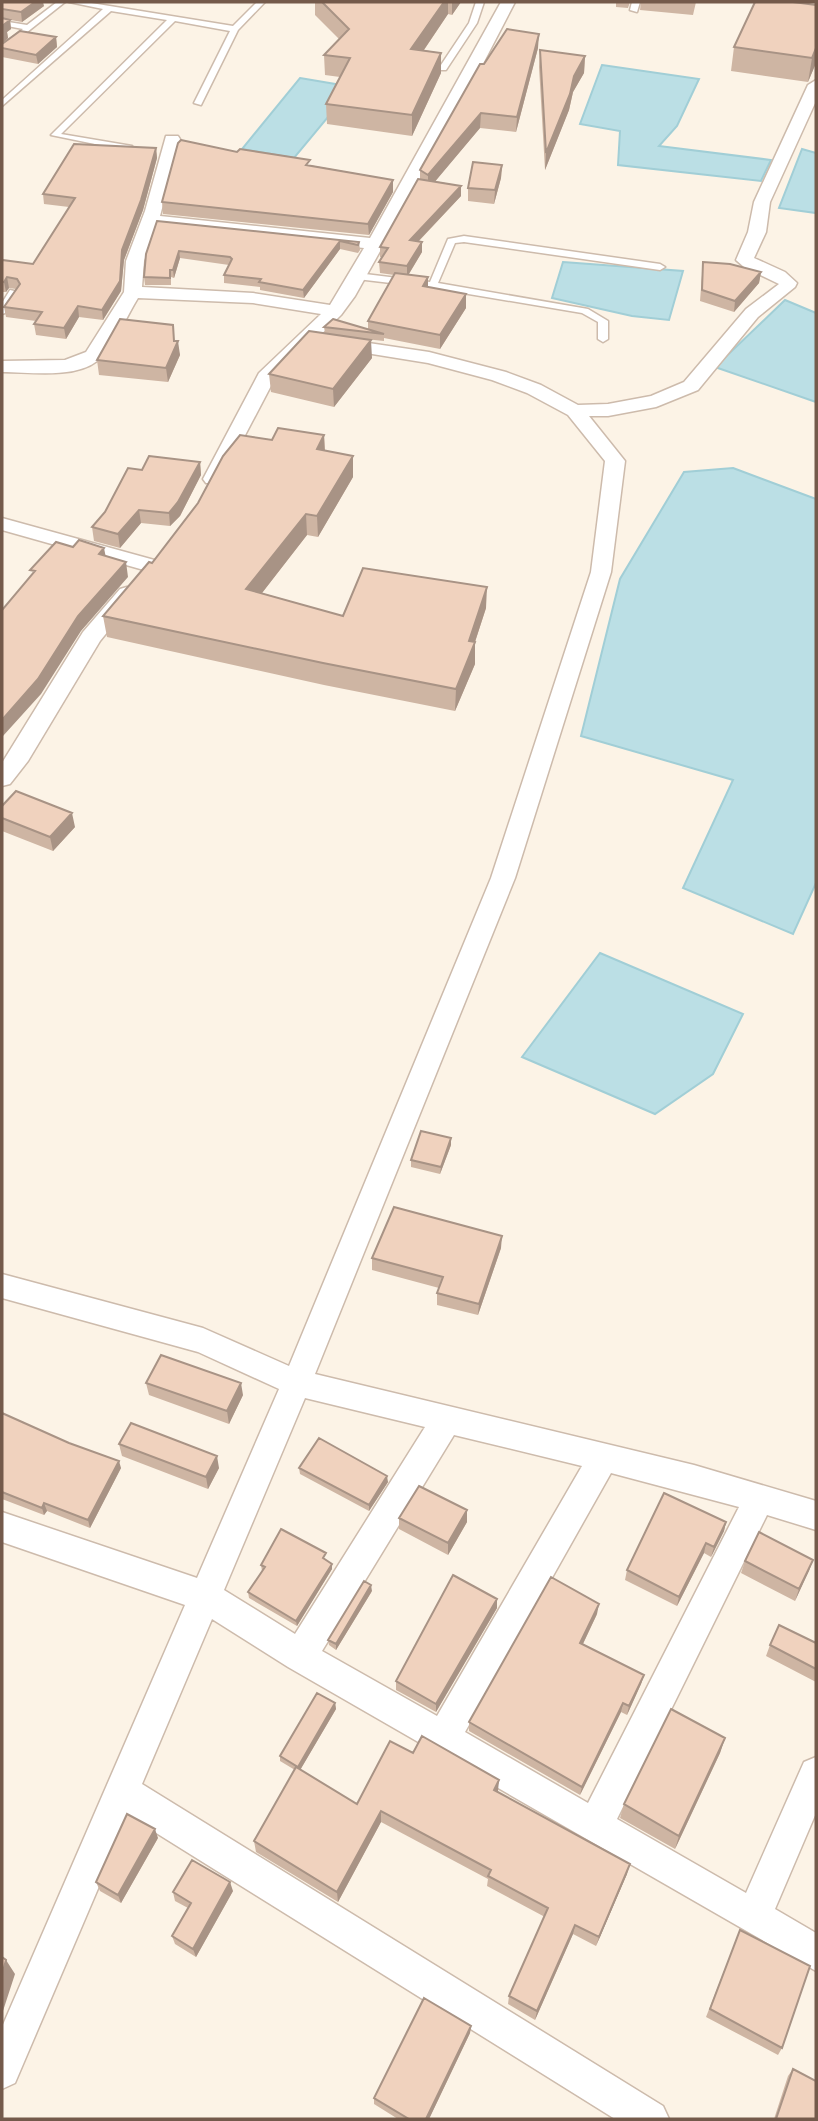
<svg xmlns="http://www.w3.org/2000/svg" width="818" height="2121" viewBox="0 0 818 2121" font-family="'Roboto Condensed',sans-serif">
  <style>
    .water { fill: #bbdfe5; stroke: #a1ced6; stroke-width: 2 }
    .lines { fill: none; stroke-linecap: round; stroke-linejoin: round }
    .service-casing { stroke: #cdbbac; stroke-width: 3 }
    .minor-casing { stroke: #cdbbac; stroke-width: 3 }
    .service { fill: #fff; fill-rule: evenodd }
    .minor { fill: #fff; fill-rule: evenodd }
    .wall { fill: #ceb5a3 }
    .shaded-wall { fill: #a89385 }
    .building { fill: #f0d2be; stroke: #a89385; stroke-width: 2 }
  </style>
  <rect width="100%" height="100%" fill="#fcf3e6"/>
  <path class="water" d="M602,65L699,79L677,126L659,146L771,160L761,181L618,165L620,131L580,124Z
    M300,78L353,87L294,158L242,149Z
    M802,149L816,153V213L779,208Z
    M563,262L683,271L669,320L632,316L552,298Z
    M785,300L816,313V402L715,367Z
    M733,468L816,499V883L793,934L683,888L733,780L581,736L620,579L684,472Z
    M600,953L743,1014L713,1074L655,1114L522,1057Z"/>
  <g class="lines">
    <g class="service-casing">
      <path id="service" d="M57,2H65L2,52V46L23,29L2,25V21L27,25Z
        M69,2H85L233,26L257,2H265L238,30L201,105L194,103L230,31L175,21L61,134L132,146L133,148L129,151L51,135L167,20L111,11L2,106V100L103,9Z
        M476,2H484L477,23L446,70H440L439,68L469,23Z
        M632,2H640L637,12L630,10Z
        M464,236L660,264L665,267L660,270L464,242L455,243L438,283L588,309L608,321V339L603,342L598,339V322L582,313L433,288L357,279L352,276L357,273L430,282L448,239Z
        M10,290L18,292L5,313L2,314V303Z"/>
    </g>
    <g class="minor-casing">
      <path id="minor" d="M501,2H515L460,108L355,296L341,315L274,380L220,483H206L203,479L259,373L321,314L253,303L138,298C128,314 112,350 97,361C74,379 30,372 2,372V361L65,360L86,352L124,292L126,261L145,211L166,136H178L180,139L160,216L370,238ZM156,226L364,248L330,305L253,293L142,287L144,261Z
        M816,80V101L770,202L766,232L754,258L785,272L797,283L795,287L758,317L698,390L656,407L608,416H589L625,461L611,572L515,878L315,1374L694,1465L816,1501V1530L767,1515L617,1819L746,1893L804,1762L816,1757V1813L775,1909L816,1933V1971L288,1667L212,1619L142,1784L663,2106L669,2119H615L129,1816L15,2083L2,2089V2027L185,1605L2,1542V1512L197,1578L279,1389L198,1352L2,1298V1274L203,1328L289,1366L491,878L591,572L605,461L568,415L527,393L492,380L428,363L335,348L326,343L335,338L429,352L506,372L541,385L578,405L608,404L651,396L684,382L746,309L779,284L744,267L736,260L748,232L754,202L808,85ZM305,1398L425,1427L295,1634L224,1590ZM454,1435L582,1466L437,1716L322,1651ZM611,1473L739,1507L588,1803L465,1732Z
        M2,518L158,561L161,566L158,571L151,572L2,530Z
        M127,587L134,589L138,594L100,641L28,761L10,784L2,786V763L83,632L120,589Z"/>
    </g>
    <use href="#service" class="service"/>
    <use href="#minor" class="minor"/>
  </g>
  <path class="wall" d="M2,2L44,6L22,22L5,19L10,20L11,29L7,32L8,38L2,44Z
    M315,2H461L452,15L448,14L424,50L441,53V73L412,136L327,124L326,104L340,77L325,75L324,55L339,39L315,15Z
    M616,2H630L628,8L616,7Z
    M641,2H696L693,15L640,10Z
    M793,2L816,63L808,82L731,71L734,47Z
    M56,37L57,47L38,64L2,57V44Z
    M538,48L516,132L480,128L435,181L461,186V196L419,241L422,252L409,274L428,287L466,308L440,349L384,338V341L355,338L372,358L334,407L271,392L269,374L325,333L324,327L368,329V321L394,275L380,273L379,262L382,258L380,257V247L420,179V170L484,64Z
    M540,50L585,56L584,73L573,92L569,110L545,170L539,67Z
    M156,148L157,158L143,210L124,260L121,291L103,320L79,317L66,339L36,335L34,324L36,321L6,317L4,307L16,289L9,288L6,292H2V260L33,264L69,207L44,204L43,194Z
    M237,152L393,180V192L369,235L163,214L162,202Z
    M502,165L501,178L494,204L468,201V188Z
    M157,221L359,242L360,250L358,253L340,249L304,298L260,290V287L224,283V275L229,265L180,258L174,278L171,277V285H145L144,277Z
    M703,262L761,272L759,283L734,312L700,301Z
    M175,341L180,355L168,382L99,375L97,360Z
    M324,435L325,451L353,477L318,537L307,535L262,593L343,616L486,608L475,642V664L455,711L324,685L107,637L103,616L152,563L272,440Z
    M200,462L201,475L180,516L170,526L141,523L120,548L94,541L92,527L142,470Z
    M2,806L75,827L53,851L2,831Z
    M451,1145L440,1174L411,1167V1160Z
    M501,1248L478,1315L437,1305V1293L439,1288L372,1270V1258Z
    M146,1383L243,1395L229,1424L149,1395Z
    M2,1413L121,1468L90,1528L47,1511L44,1515L2,1499Z
    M119,1444L219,1468L208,1489L122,1456Z
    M299,1468L388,1482L369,1511L300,1474Z
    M467,1510V1522L448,1555L399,1529V1518Z
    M726,1522L724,1531L711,1557L704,1553L677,1606L625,1580L627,1570Z
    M326,1559V1560L332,1569L297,1626L249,1598L248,1592L262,1571L261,1565Z
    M813,1560L795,1601L741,1573L745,1561Z
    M372,1591L336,1650L329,1645L328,1640Z
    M497,1599V1608L436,1712L396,1690V1681Z
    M597,1614L583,1644L644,1675L641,1684L627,1715L621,1712L580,1795L469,1731V1722Z
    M816,1643V1682L766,1656L770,1645Z
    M335,1703L336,1709L300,1770L357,1804L413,1753L499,1780L497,1792L627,1874L596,1946L573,1934L535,2020L508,2004L509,1996L545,1917L487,1886L488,1879L381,1822L338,1902L256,1852L254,1841L295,1770L280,1761V1756Z
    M725,1738L720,1753L675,1849L620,1818L624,1804Z
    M158,1838L121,1903L100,1891L96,1882Z
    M233,1891L196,1957L175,1944L172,1936L188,1908L175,1901L173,1892Z
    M740,1930L782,2048L778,2055L706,2017Z
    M471,2026L470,2033L429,2119H398L374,2104V2098Z
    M793,2069L816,2119H774L788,2076Z"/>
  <path class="shaded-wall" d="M35,2H43L44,6L22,22L21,12Z
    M444,2H448V14L411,69V49Z
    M452,2H461L452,15Z
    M10,20L11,29L7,32L8,38L2,44V26Z
    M539,34L538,48L516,132L517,117Z
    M56,37L57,47L38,64L36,55Z
    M816,48V63L808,82L812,58Z
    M441,53V73L412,136V115Z
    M585,56L584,73L573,92L569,110L545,170L546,153L574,76Z
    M481,113L480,128L428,190V175Z
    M156,148L157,158L143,210L124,260L121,291L103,320L102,310Z
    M502,165L501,178L494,204L495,190Z
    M393,180V192L369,235L368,224Z
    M461,186V196L410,250V240Z
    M340,241V249L304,298L303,290Z
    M422,242V252L407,277V266Z
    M179,251L180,258L174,278L173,270Z
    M761,272L759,283L734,312L735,301Z
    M7,277L9,288L6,292L4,282Z
    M428,277V290L423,286Z
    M466,294V308L440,349V335Z
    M78,306L79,317L66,339L64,328Z
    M371,340L372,358L334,407L333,389Z
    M178,341L180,355L168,382L166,368Z
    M324,435L325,456L317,449Z
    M353,456V477L318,537L317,516Z
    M200,462L201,475L180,516L170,526L169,513Z
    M139,510L141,523L120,548L118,534Z
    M306,514L307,535L248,611L246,589Z
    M104,548L107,563L99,554Z
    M126,562L128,577L81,631L41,694L3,736L2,728V720L78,616Z
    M487,587L486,608L473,648L475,642V664L455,711L456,689L469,641Z
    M72,813L75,827L53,851L50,837Z
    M451,1138V1145L440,1174L441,1167Z
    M502,1236L501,1248L478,1315L479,1304Z
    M241,1383L243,1395L229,1424L227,1411Z
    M217,1456L219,1468L208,1489L206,1477Z
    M119,1461L121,1468L90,1528L88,1520Z
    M387,1476L388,1482L369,1511V1505Z
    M44,1503L47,1511L44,1515L42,1508Z
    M467,1510V1522L448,1555V1543Z
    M726,1522L724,1531L711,1557L714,1547Z
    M706,1543L704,1553L677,1606L679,1597Z
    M813,1560L809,1571L795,1601L799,1589Z
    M332,1564V1569L297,1626L296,1621Z
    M371,1585L372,1591L336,1650V1644Z
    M497,1599V1608L436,1712V1704Z
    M599,1604L597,1614L579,1652L580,1643Z
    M644,1675L641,1684L627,1715L629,1706Z
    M335,1703L336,1709L299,1772L298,1767Z
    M623,1703L621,1712L580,1795L582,1787Z
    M725,1738L720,1753L675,1849L679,1836Z
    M499,1780L498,1791L493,1801L494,1790Z
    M381,1811V1822L338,1902L337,1892Z
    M155,1829L158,1838L121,1903L118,1895Z
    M630,1864L627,1874L596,1946L599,1937Z
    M230,1882L233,1891L196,1957L193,1949Z
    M575,1925L573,1934L535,2020L537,2011Z
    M6,1960L15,1974L2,2014V1975Z
    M471,2026L470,2033L429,2119H426Z"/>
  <path class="building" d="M2,2H35L21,12L2,9Z
    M322,2H444L411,49L441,53L412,115L326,104L350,58L324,55L349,29Z
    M755,2H793L816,5V48L812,58L734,47Z
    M2,18L10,20L2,26Z
    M507,29L539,34L517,117L481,113L428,175L420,170L480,64H484Z
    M20,31L56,37L36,55L2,48V44Z
    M540,50L585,56L574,76L570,94L546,153Z
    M181,140L237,152L240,149L310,160L306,165L393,180L368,224L162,202L178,143Z
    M74,144L156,148L141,200L122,250L120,281L102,310L78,306L64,328L34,324L42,312L4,307L20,284L17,279L7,277L4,282H2V260L33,264L75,198L43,194Z
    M473,162L502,165L495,190L468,188Z
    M418,179L461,186L410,240L422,242L407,266L379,262L388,248L380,247Z
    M157,221L359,242L358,245L340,241L303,290L259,282L261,279L224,275L232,259L230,257L179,251L173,270H170V278L144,277L146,254Z
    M703,262L730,264L761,272L735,301L702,290Z
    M395,273L428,277L423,286L466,294L440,335L368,321Z
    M120,319L173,325L174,341H178L166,368L97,360Z
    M333,319L384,334L324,327Z
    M309,331L371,340L333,389L269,374Z
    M278,428L324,435L317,449L353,456L317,516L306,514L246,589L343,616L363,568L487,587L469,641L475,642L456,689L323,663L103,616L149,562L152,563L198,503L223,456L240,435L272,440Z
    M149,456L200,462L178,502L169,513L139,510L118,534L92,527L105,512L128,468L142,470Z
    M79,540L104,548L99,554L126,562L78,616L38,679L2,720V610L35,571L30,570L56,542L73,547Z
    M16,791L72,813L50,837L2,818V806Z
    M421,1131L451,1138L441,1167L411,1160Z
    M394,1207L502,1236L479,1304L437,1293L443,1277L372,1258Z
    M161,1355L241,1383L227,1411L146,1383Z
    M2,1413L69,1443L119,1461L88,1520L44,1503L42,1508L2,1492Z
    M131,1423L217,1456L206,1477L119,1444Z
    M319,1438L387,1476L369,1505L299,1468Z
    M419,1486L467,1510L448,1543L399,1518Z
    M664,1493L726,1522L714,1547L706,1543L679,1597L627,1570Z
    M281,1529L326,1553L323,1558L332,1564L296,1621L248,1592L265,1567L261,1565Z
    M759,1532L813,1560L799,1589L745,1561Z
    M453,1575L497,1599L436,1704L396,1681Z
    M551,1577L599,1604L580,1643L644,1675L629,1706L623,1703L582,1787L469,1722Z
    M364,1581L371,1585L336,1644L328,1640Z
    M779,1625L816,1643V1669L770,1645Z
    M317,1693L335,1703L298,1767L280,1756Z
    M671,1709L725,1738L679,1836L624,1804Z
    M422,1736L499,1780L494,1790L630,1864L599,1937L575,1925L537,2011L509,1996L548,1908L488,1876L491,1870L381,1811L337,1892L254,1841L296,1767L357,1804L390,1741L413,1753Z
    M127,1814L155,1829L118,1895L96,1882Z
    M192,1860L230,1882L193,1949L172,1936L191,1903L173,1892Z
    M740,1930L810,1966L782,2048L710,2009Z
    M2,1957L6,1960L2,1975Z
    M424,1998L471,2026L426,2119H409L374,2098Z
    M793,2069L816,2081V2119H776Z"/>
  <rect width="818" height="2121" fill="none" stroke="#745a4b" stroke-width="7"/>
</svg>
